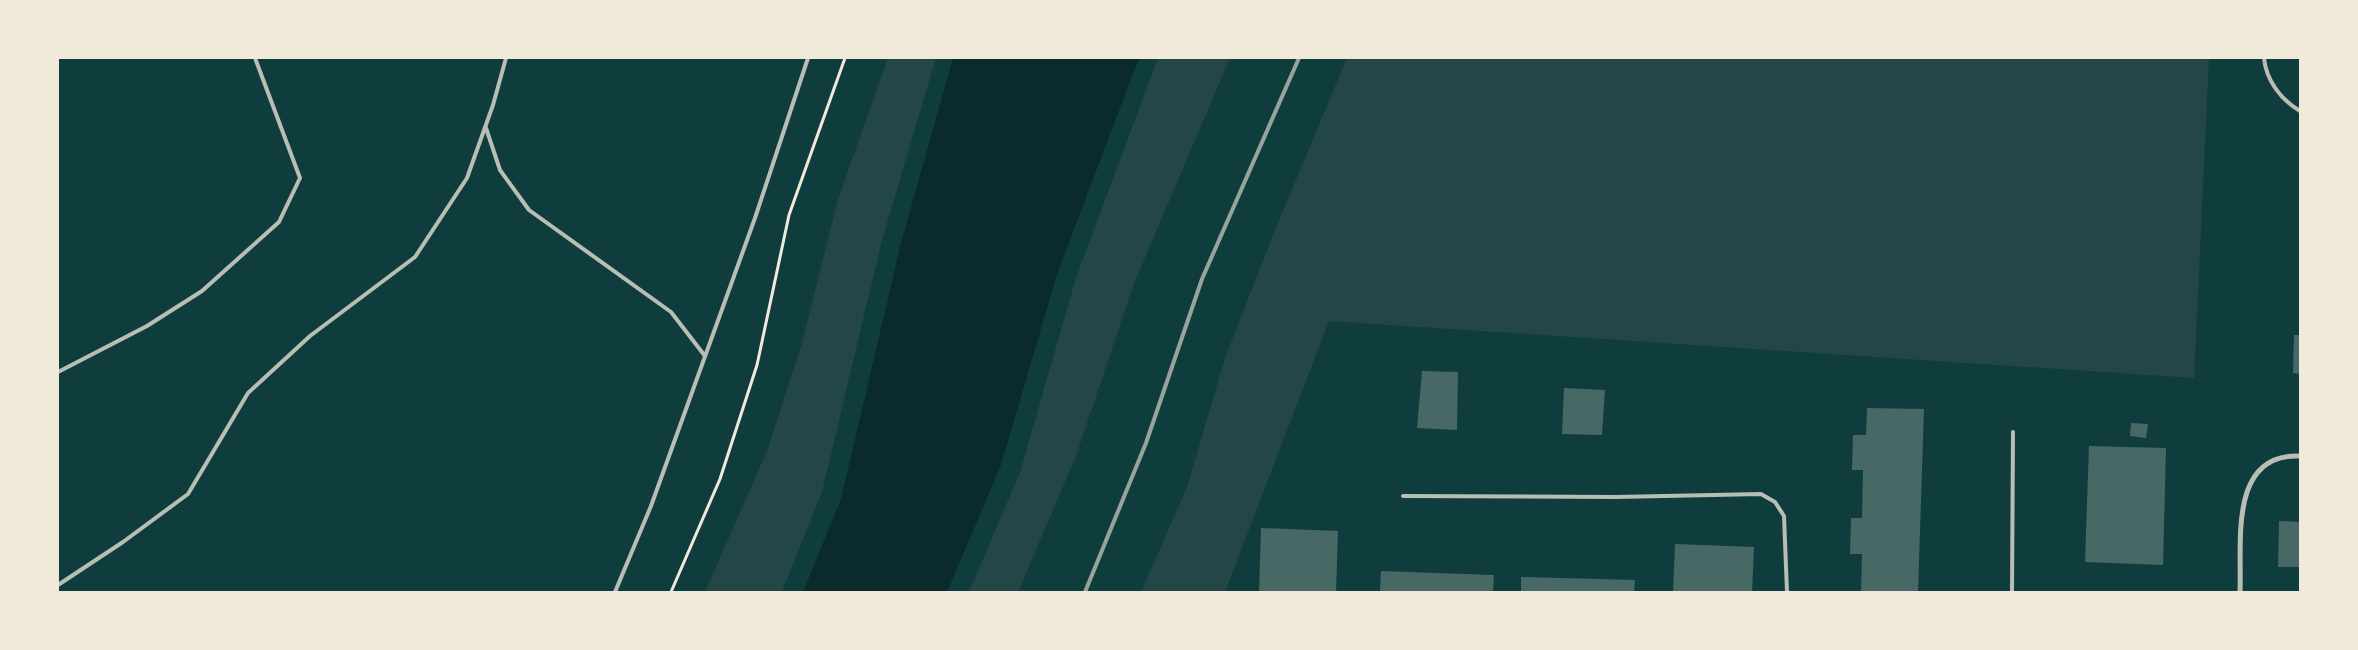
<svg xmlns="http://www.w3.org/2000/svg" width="2358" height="650" viewBox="0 0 2358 650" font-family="'Crimson Pro',serif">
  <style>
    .green { fill: #244646 }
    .water { fill: #0a2a2b }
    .building { fill: #486865 }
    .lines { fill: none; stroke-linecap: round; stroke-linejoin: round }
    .path { stroke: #f1e9da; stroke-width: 3 }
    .service { stroke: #b8beb3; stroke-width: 4 }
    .minor { stroke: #b8beb3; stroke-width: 5 }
    .rail { stroke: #97a49c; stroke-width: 4 }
  </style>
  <rect width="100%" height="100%" fill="#0f3d3e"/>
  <path class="green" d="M888,58H936L882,240L822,492L782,592H705L767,451L802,343L838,199Z
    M1158,58H1230L1133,286L1076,456L1018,592H969L1020,472L1076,278Z
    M1347,58H2209L2194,378L1329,321L1225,592H1141L1187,487L1225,358L1277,225Z"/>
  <path class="water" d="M953,58H1139L1057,274L1001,465L947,592H803L841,499L901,243Z"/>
  <path class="building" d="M2294,335H2300V374L2293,373Z
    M1422,371L1458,372L1457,430L1417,428Z
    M1564,388L1605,390L1602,435L1562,434Z
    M1867,408L1924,409L1918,592H1861L1862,554H1850L1851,518H1862L1863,470H1852L1853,435H1866Z
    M2131,423L2148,424L2146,438L2130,436Z
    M2089,446L2166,448L2163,565L2085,562Z
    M2279,521L2300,522V567H2278Z
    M1261,528L1338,531L1336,592H1259Z
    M1675,544L1754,547L1752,592H1673Z
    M1381,571L1494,575L1493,592H1380Z
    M1521,577L1635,580L1634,592H1521Z"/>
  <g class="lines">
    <path class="path" d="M671,592L720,479L757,365L789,215L845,58"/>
    <path class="service" d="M2264,58C2266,80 2281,100 2300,111
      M486,128L500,170L529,210L671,312L705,356
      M58,372L147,326L202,291L279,222L300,178L255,58
      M1403,496L1616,497L1761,494L1775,502L1784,516L1787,592
      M58,585L123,542L188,494L248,393L310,336L415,257L467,178L493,105L506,58
      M615,592L651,506L755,218L808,58
      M2012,592L2013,432"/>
    <path class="minor" d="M2240,592C2242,543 2228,453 2300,456"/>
    <path class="rail" d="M1085,592L1146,443L1202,279L1299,58"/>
  </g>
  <rect width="2358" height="650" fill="none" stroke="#f1e9da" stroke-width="118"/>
</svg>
